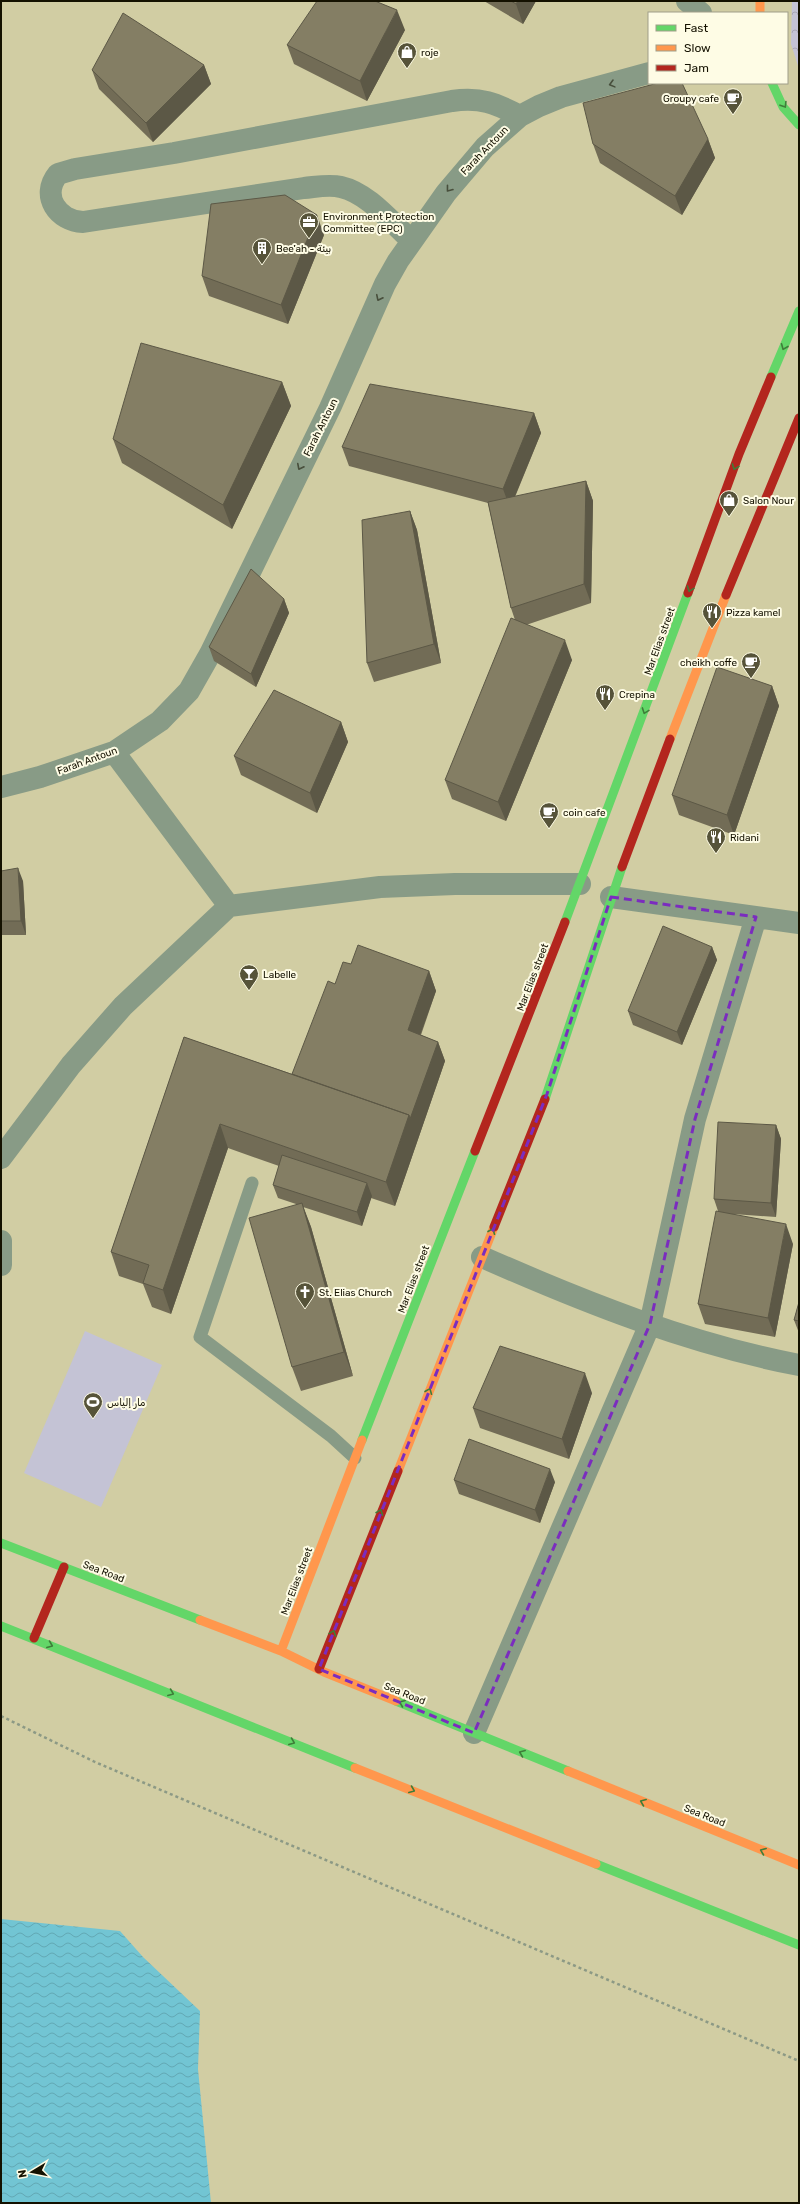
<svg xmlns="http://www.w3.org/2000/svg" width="800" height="2204" viewBox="0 0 800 2204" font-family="Rubik,Vazirmatn,sans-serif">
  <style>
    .park { fill: url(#park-crowns) }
    .garden { fill: #c4c3d5 }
    .water { fill: url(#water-waves) }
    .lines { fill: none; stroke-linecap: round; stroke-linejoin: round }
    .path { stroke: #8c9985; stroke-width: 2.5; stroke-dasharray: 3 3; stroke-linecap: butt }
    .lane { stroke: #889b86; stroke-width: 13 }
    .street { stroke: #889b86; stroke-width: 22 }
    .fast { stroke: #63d668; stroke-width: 9 }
    .slow { stroke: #ff974d; stroke-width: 9 }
    .jam { stroke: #b3261e; stroke-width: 9 }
    .wall { fill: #726c56 }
    .shaded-wall { fill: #5c5846 }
    .building { fill: #847e64; stroke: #5c5846 }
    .oneway { stroke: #484f3c }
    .oneway2 { stroke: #3f7d39 }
    .marked { fill: none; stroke: #7b2cbf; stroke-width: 3; stroke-dasharray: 8 5; stroke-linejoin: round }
    .labels { text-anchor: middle; stroke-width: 4; stroke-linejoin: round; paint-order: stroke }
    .poi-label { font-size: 10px; fill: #141100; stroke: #fefce5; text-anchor: start }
    .street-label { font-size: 10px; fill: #141100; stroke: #fefce5 }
  </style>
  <defs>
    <pattern id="park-crowns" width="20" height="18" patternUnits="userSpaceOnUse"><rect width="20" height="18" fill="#c4c3d5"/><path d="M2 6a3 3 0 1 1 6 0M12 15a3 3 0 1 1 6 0" fill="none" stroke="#a8a6b5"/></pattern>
    <pattern id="water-waves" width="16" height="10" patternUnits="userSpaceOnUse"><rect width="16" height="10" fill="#72c5d3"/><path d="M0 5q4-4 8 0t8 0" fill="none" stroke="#62a8b3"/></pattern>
  </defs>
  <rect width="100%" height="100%" fill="#d1cda3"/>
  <path class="park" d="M792,1H799V69L791,44Z"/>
  <path class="garden" d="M85,1331L162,1365L101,1507L24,1473Z"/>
  <path class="water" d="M1,1919L120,1931L143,1957L200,2011L198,2069L211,2203H1Z"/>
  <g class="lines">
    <path class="path" d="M1,1716L95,1762L799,2061"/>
    <path class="lane" d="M252,1183L200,1337L331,1436L355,1458"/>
    <path class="street" d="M687,1L701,13
      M412,241C391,222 368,193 341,187C329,184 316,187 304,188L83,222C58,221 40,196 58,174L75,169L174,153L452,101C481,97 495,103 520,116
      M114,752L229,906L380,887L455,884H580
      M1,787L40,777L114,752L160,721L189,691L210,654L330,408L385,284L398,261L446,193L485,147L520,116L539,106L561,97L649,73
      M611,897L799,923
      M1,1158L71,1065L123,1006L229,906
      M1,1241V1265
      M482,1257C584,1302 689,1344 799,1365
      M474,1733L650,1324L695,1119L756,917"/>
    <path class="fast" d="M772,83L783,107L799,125
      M771,377L799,311
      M565,922L688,593
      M545,1099L622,867
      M362,1440L475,1151
      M1,1543L200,1620
      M1,1626L355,1768
      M396,1701L568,1771
      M596,1864L799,1945"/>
    <path class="slow" d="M760,1V13
      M670,739L726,595
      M398,1471L494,1227
      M200,1620L281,1651L324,1672L396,1701
      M281,1651L362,1440
      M355,1768L596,1864
      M568,1771L799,1865"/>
    <path class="jam" d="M688,593L739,454L771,377
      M726,595L799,418
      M622,867L670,739
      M475,1151L565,922
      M494,1227L545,1099
      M34,1638L64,1567
      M319,1669L398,1471"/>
  </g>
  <path class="wall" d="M484,1H536L523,24Z
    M405,30L367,101L294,64L287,45Z
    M204,65L211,84L153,142L99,89L92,70Z
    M708,139L715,158L682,215L600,163L593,144Z
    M324,235L288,324L209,296L202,276Z
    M282,382L291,406L232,529L122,463L113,439Z
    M534,413L541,433L515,497L586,481L593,501L591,603L526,625L572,660L506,821L452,799L445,780L515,620L511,608L488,503L349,466L342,447Z
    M410,511L417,530L441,663L374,682L367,663Z
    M284,599L289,613L256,687L214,661L209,647Z
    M772,686L779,706L734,835L679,815L672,795Z
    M341,722L348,742L317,813L241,775L234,756Z
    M1,871L23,881L26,935H1Z
    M712,947L717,960L682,1045L633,1025L628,1011Z
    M351,964L429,971L436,991L421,1035L438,1042L445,1061L395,1206L371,1198L362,1226L303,1207L311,1227L353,1376L301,1391L292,1367L296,1204L278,1198L273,1185L279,1166L228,1148L171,1314L152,1307L143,1284L119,1276L111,1252L184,1037L292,1074L335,984Z
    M776,1125L781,1139L776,1217L733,1214L793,1244L775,1337L705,1324L698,1304L718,1211L714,1199Z
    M799,1302V1333L794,1320Z
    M592,1393L569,1459L480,1428L473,1408Z
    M454,1480L555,1482L540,1523L459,1494Z"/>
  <path class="shaded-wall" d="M518,1H536L523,24L516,4Z
    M397,10L405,30L367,101L360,81Z
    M204,65L211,84L153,142L146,123Z
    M708,139L715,158L682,215L675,196Z
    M317,215L324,235L288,324L281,305Z
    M282,382L291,406L232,529L223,505Z
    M534,413L541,433L510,508L503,489Z
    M586,481L593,501L591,603L584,584Z
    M410,511L417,530L441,663L434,644Z
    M284,599L289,613L256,687L251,674Z
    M565,640L572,660L506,821L498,802Z
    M772,686L779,706L734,835L727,815Z
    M341,722L348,742L317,813L310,793Z
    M18,868L23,881L26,935L21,921Z
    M712,947L717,960L682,1045L677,1032Z
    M429,971L436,991L415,1049L408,1030Z
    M438,1042L445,1061L395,1206L386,1182L409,1115Z
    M220,1124L228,1148L171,1314L163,1290Z
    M776,1125L781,1139L776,1217L771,1203Z
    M367,1183L372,1196L362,1226L357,1212Z
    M302,1203L311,1227L353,1376L344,1352Z
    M786,1224L793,1244L775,1337L768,1318Z
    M585,1373L592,1393L569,1459L562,1439Z
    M550,1469L555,1482L540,1523L535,1510Z"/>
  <path class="building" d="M317,1H375L397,10L360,81L287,45Z
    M511,1H518L516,4Z
    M123,13L204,65L146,123L92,70Z
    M658,83H682L708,139L675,196L593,144L583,103Z
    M285,195L317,215L281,305L202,276L211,204Z
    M141,343L282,382L223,505L113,439Z
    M370,384L534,413L503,489L342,447Z
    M586,481L584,584L511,608L488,502Z
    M410,511L434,644L367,663L362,520Z
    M251,569L284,599L251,674L209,647Z
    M511,618L565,640L498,802L445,780Z
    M717,667L772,686L727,815L672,795Z
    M274,690L341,722L310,793L234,756Z
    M18,868L21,921H1V871Z
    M663,926L712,947L677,1032L628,1011Z
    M358,945L429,971L408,1030L438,1042L410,1119L409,1115L292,1074L328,981L335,984L343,962L351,964Z
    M184,1037L409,1115L386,1182L220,1124L163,1290L143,1283L149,1265L111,1252Z
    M718,1122L776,1125L771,1203L714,1199Z
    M282,1155L367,1183L357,1212L273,1185Z
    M302,1203L344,1352L292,1367L249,1218Z
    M716,1211L786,1224L768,1318L698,1304Z
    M799,1302V1321L794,1320Z
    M500,1346L585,1373L562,1439L473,1408Z
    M469,1439L550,1469L535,1510L454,1480Z"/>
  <defs><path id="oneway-chevron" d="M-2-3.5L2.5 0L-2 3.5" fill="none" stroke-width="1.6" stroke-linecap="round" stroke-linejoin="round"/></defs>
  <g class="oneway">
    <use href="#oneway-chevron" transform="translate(612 84) rotate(165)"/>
    <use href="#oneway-chevron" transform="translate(449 189) rotate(128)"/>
    <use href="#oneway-chevron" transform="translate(379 298) rotate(116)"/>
    <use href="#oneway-chevron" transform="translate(300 467) rotate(117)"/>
  </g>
  <g class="oneway2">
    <use href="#oneway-chevron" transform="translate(784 105) rotate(58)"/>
    <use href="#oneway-chevron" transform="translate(784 347) rotate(112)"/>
    <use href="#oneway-chevron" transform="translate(735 467) rotate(110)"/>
    <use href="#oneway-chevron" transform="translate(690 589) rotate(110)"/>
    <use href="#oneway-chevron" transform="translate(645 711) rotate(110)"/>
    <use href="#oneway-chevron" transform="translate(492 1231) rotate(-68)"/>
    <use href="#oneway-chevron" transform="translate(429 1391) rotate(-68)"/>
    <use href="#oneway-chevron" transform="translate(380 1512) rotate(-69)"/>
    <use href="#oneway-chevron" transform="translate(333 1633) rotate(-69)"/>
    <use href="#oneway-chevron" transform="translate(50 1645) rotate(22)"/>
    <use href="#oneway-chevron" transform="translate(171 1693) rotate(22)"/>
    <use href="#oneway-chevron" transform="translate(402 1703) rotate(-158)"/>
    <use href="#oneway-chevron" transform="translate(292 1742) rotate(22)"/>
    <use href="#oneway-chevron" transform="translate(522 1753) rotate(-158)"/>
    <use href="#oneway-chevron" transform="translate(412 1790) rotate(22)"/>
    <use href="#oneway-chevron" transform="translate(643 1802) rotate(-158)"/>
    <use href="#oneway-chevron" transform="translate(763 1851) rotate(-158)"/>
  </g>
  <path class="marked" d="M611,897L756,917L695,1119L650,1324L474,1733L319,1669L547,1094Z"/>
  <defs>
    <g id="shop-pin" transform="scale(1)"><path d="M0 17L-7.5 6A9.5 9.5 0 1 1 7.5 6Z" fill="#565339" stroke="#fefce5"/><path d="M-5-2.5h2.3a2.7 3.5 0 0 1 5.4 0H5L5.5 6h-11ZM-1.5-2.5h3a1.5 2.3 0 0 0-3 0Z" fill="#fff"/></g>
    <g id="cafe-pin" transform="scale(1)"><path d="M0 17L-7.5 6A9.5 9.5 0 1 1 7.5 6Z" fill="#565339" stroke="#fefce5"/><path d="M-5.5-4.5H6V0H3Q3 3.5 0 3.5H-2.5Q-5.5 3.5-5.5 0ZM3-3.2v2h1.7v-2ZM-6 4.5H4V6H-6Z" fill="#fff"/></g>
    <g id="office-pin" transform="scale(1)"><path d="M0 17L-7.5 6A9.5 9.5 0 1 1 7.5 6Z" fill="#565339" stroke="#fefce5"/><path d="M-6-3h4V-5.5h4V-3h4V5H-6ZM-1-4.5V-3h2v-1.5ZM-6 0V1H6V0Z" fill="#fff"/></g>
    <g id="building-pin" transform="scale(1)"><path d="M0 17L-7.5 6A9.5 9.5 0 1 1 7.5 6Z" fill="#565339" stroke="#fefce5"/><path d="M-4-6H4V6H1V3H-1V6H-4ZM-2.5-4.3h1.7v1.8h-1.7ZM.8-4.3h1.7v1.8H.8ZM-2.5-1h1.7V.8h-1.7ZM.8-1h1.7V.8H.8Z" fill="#fff"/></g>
    <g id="restaurant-pin" transform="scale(1)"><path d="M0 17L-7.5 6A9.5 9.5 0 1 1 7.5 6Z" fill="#565339" stroke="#fefce5"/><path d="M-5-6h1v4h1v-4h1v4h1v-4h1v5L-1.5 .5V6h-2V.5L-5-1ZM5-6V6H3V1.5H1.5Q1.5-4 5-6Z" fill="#fff"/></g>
    <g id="bar-pin" transform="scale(1)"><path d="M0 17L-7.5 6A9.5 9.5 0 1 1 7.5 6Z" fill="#565339" stroke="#fefce5"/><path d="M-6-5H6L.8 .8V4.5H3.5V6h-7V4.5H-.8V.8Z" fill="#fff"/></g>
    <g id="church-pin" transform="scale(1)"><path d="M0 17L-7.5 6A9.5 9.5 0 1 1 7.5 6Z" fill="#565339" stroke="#fefce5"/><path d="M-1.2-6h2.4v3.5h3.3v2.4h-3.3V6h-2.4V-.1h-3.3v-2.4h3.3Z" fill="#fff"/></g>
    <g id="stadium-pin" transform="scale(1)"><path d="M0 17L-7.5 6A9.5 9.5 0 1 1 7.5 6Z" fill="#565339" stroke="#fefce5"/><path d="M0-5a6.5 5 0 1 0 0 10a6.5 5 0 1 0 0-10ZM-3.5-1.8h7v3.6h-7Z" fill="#fff"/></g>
  </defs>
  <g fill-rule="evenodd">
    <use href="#shop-pin" x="407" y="52"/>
    <use href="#cafe-pin" x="733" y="98"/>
    <use href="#office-pin" x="309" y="222"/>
    <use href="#building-pin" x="262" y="248"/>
    <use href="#shop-pin" x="729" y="500"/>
    <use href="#restaurant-pin" x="712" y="612"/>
    <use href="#cafe-pin" x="751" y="662"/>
    <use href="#restaurant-pin" x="605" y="694"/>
    <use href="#cafe-pin" x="549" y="812"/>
    <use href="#restaurant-pin" x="716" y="837"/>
    <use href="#bar-pin" x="249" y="974"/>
    <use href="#church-pin" x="305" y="1292"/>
    <use href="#stadium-pin" x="93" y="1402"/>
  </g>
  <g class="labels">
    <g class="poi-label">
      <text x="421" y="56">roje</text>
      <text x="719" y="102" text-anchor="end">Groupy cafe</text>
      <text x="323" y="220">Environment Protection<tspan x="323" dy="12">Committee (EPC)</tspan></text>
      <text x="276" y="252">Bee'ah - بيئة</text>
      <text x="743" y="504">Salon Nour</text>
      <text x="726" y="616">Pizza kamel</text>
      <text x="737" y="666" text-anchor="end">cheikh coffe</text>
      <text x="619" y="698">Crepina</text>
      <text x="563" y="816">coin cafe</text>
      <text x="730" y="841">Ridani</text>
      <text x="263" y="978">Labelle</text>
      <text x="319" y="1296">St. Elias Church</text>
      <text x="107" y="1406">مار إلياس</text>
    </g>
    <g class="street-label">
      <text transform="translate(484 150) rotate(-46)" y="4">Farah Antoun</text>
      <text transform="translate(320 427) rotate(-63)" y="4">Farah Antoun</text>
      <text transform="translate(659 641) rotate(-70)" y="4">Mar Elias street</text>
      <text transform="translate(87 760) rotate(-20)" y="4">Farah Antoun</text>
      <text transform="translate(532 977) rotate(-69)" y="4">Mar Elias street</text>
      <text transform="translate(413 1279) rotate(-69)" y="4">Mar Elias street</text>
      <text transform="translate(104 1571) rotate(21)" y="4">Sea Road</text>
      <text transform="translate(296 1581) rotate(-69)" y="4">Mar Elias street</text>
      <text transform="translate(405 1693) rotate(22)" y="4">Sea Road</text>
      <text transform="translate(705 1815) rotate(22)" y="4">Sea Road</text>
    </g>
  </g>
  <rect width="800" height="2204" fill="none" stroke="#141100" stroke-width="4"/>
  <rect x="648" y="12" width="140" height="72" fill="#fefce5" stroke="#a09e89"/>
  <rect x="656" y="25" width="20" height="6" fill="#63d668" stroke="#a09e89"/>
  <text x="684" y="32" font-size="12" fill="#141100">Fast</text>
  <rect x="656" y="45" width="20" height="6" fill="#ff974d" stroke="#a09e89"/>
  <text x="684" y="52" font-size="12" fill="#141100">Slow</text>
  <rect x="656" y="65" width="20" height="6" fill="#b3261e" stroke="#a09e89"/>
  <text x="684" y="72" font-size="12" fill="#141100">Jam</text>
  <g transform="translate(32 2172) rotate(260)" stroke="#fefce5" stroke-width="3" paint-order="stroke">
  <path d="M0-3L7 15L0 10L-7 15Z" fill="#141100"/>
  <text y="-6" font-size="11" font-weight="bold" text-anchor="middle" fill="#141100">N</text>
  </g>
</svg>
